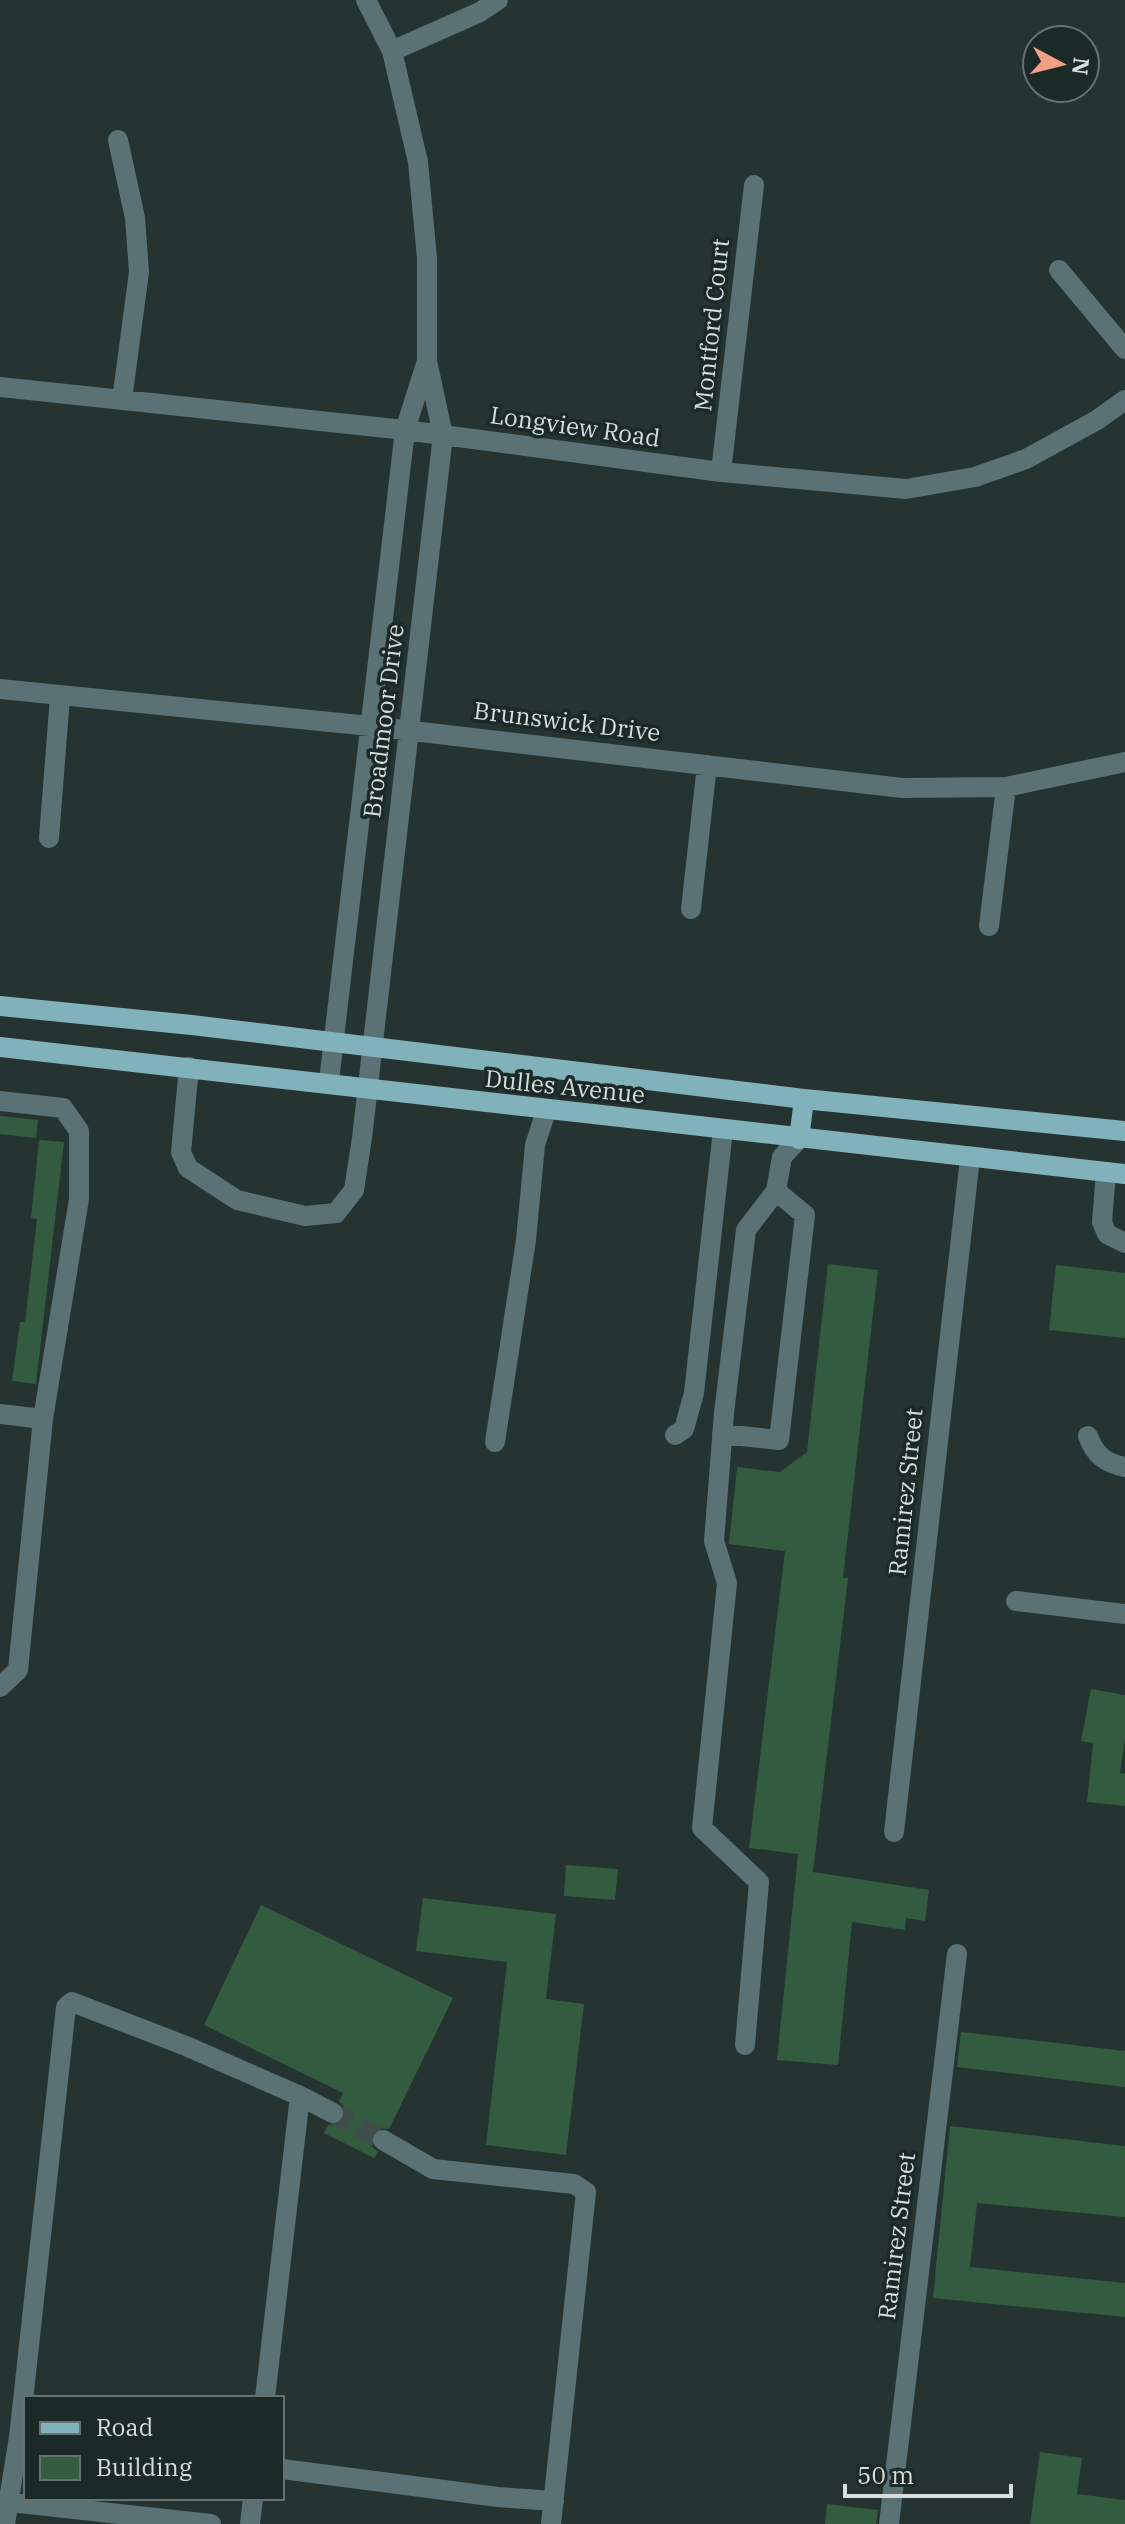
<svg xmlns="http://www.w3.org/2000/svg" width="1125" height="2524" viewBox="0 0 1125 2524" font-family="'IBM Plex Serif',serif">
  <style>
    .building { fill: #335b40 }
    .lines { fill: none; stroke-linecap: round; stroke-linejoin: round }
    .minor-tunnel { stroke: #3f4e4b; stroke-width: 20; stroke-dasharray: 20 10; stroke-linecap: butt }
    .minor { stroke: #5a7176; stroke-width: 20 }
    .major { stroke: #81b1bb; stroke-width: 20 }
    .labels { text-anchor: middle; stroke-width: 7; stroke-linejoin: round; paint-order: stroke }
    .street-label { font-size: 24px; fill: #d5dedc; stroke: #1b2a27 }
  </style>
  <rect width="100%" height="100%" fill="#253431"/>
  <path class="building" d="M0,1116L38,1120L36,1138L0,1134Z
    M39,1140L64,1142L36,1384L12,1381L20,1322H25L37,1219L31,1218Z
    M828,1264L878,1270L843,1578H848L813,1872L929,1890L925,1921L906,1918L905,1930L852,1922L838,2065L777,2060L798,1854L749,1848L785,1551L729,1544L737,1467L780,1472L807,1452Z
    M1056,1265L1125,1273V1338L1049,1330Z
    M1091,1689L1125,1695V1739L1120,1773L1125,1774V1806L1087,1802L1093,1743L1081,1741Z
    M566,1865L618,1869L615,1900L564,1896Z
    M423,1898L556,1914L546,1999L584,2004L566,2155L486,2145L507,1962L416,1951Z
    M261,1905L453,1998L389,2129L377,2128L371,2134V2146L378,2152L374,2158L324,2133L328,2125L339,2124L345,2118L344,2107L339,2101L343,2093L204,2025Z
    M961,2032L1125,2051V2087L957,2067Z
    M950,2126L1125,2146V2217L977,2203L970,2267L1125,2283V2317L933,2298Z
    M1040,2452L1082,2458L1077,2494L1125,2500V2524H1030Z
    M827,2504L878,2510L876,2524H825Z"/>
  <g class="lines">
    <path class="minor-tunnel" d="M333,2113L383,2140"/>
    <path class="minor" d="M392,51L480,12L498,0
      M118,140L135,218L139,272L122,400
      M1059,270L1125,349
      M0,387L405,430L721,472L906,489L975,477L1026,459L1097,420L1125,400
      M721,472L754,185
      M0,689L370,726L902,788L1006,787L1125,762
      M49,838L60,697
      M691,909L707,765
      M989,926L1006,787
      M189,1067L181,1152L188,1168L237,1200L305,1216L336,1213L354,1190L362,1138L443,435L427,361V258L418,162L392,51L366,0
      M329,1081L405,430L427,361
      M0,1101L63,1108L79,1131V1199L43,1419L18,1670L0,1687
      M1106,1172L1102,1222L1107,1234L1125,1243
      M0,1414L43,1419
      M722,1434L779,1440L805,1215L776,1191
      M675,1435L684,1429L694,1393L723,1130
      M1088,1436C1095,1455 1105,1463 1125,1467
      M495,1442L526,1240L535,1145L546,1111
      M1016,1601L1125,1614
      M894,1832L970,1158
      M745,2045L759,1882L702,1828L727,1583L714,1541L724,1413L746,1230L776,1191L782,1157L799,1139
      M300,2096L333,2113
      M383,2140L433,2169L574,2184L586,2192L551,2524
      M282,2469L498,2497L554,2501
      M0,2501L211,2524
      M5,2524L19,2437L66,2007L72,2002L186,2046L300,2096L265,2398
      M250,2524L253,2498
      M889,2524L957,1954"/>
    <path class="major" d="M0,1006L192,1025L804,1099L1125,1131
      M0,1047L1125,1174
      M799,1139L804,1099"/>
  </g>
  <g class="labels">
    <g class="street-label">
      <text transform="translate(712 325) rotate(-84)" y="8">Montford Court</text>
      <text transform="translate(575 427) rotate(8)" y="8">Longview Road</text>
      <text transform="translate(384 721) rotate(-83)" y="8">Broadmoor Drive</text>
      <text transform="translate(567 722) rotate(7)" y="8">Brunswick Drive</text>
      <text transform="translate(565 1087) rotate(6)" y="8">Dulles Avenue</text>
      <text transform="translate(906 1492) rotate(-84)" y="8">Ramirez Street</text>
      <text transform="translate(897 2236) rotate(-83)" y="8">Ramirez Street</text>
    </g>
  </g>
  <rect x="24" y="2396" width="260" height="104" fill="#1b2a27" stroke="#65726f" stroke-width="2"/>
  <rect x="40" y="2422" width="40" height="12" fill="#81b1bb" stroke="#65726f" stroke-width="2"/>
  <text x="96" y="2436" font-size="24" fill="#d5dedc">Road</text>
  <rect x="40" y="2456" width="40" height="24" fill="#335b40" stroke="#65726f" stroke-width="2"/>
  <text x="96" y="2476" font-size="24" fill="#d5dedc">Building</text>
  <g transform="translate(1061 64) rotate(97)"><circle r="38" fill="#1b2a27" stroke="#65726f" stroke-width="2"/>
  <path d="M0-6L14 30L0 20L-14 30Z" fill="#f39f85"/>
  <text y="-12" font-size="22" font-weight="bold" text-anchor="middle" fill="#d5dedc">N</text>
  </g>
  <path d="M845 2484v12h166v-12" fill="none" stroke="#d5dedc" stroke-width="4"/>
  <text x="857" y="2484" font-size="24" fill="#d5dedc" stroke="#1b2a27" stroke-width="6" paint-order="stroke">50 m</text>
</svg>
